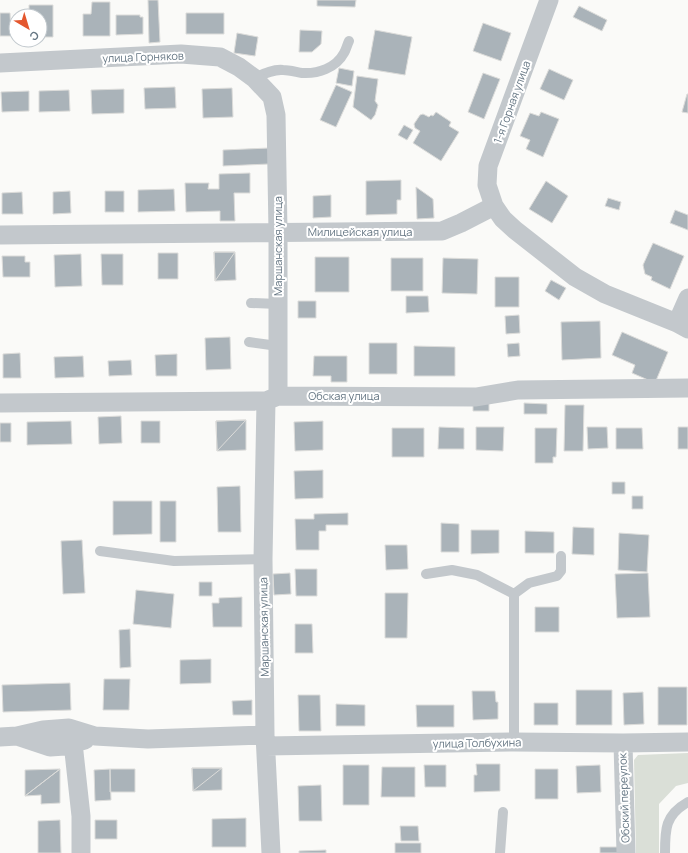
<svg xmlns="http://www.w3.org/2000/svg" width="688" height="853" viewBox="0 0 688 853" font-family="Manrope,sans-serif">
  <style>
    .green { fill: #dadfd7 }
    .building { fill: #aab3b9; stroke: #dcdcda }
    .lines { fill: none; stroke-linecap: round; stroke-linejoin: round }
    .service { stroke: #c3c8cc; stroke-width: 10 }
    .minor { stroke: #c3c8cc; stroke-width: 19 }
    .labels { text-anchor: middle; stroke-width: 4; stroke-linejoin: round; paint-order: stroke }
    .street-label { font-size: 11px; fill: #657683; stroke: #fff }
  </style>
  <rect width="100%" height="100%" fill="#fafaf8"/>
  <path class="green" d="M688,753V783L676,786L659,804V853H636L634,760L638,755Z"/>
  <path class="building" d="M148,0H158L160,42L149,43Z
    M317,0H356L355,7L317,6Z
    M92,2H110V36H83V14H91Z
    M29,5H53V37H40V16H29Z
    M579,6L607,20L602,31L573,17Z
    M0,13H10L11,36H0Z
    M186,13H224V34H186Z
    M116,15H140V17H143V34L116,35Z
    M483,23L511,33L501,61L473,51Z
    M300,30L322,31L321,44L312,52H299Z
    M375,30L412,37L405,75L368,69Z
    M237,33L258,37L255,56L234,53Z
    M339,68L354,71L352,86L336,83Z
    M549,69L573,80L564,100L540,89Z
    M483,73L500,79L484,119L468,112Z
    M357,76L378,79L375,101L378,105L375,115L371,120L353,107Z
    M336,85L352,92L336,127L320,120Z
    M175,87L176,108L145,109L144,88Z
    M232,88L233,117L203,118L202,89Z
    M124,89V113L92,114L91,90Z
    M69,90L70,111L39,112V91Z
    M29,91V111L2,112L1,92Z
    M687,94H688V113L682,112Z
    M436,112L451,122L449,126L459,132L441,161L413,143L420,131L415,128L414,124L420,115L423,114L429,117L431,115L433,116Z
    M541,112L559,119L543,157L526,149L530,140L520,136L530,113L539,116Z
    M404,125L413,130L407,140L398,135Z
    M269,148V164L223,166V150Z
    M250,173V193H234L235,221H220V211L186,212L185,183H209L208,189H219V174Z
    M401,180V200H397V214L366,215V181Z
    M546,181L568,196L552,223L529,209Z
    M416,187L433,199L434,218L417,219Z
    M174,189L175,211L138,212V190Z
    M70,191L71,213L53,214V192Z
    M105,191H124V212H105Z
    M22,192L23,214H2V193Z
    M331,195V217L313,218V196Z
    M608,198L621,202L619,210L605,206Z
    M675,210L688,215V230L670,223Z
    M653,243L684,256L670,289L651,280L652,277L645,274L643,265Z
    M214,252H235L236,280L215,281Z
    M214,252H235L215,281Z
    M158,253H178V279H158Z
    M81,254L82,286L55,287L54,255Z
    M101,254H123V285H102Z
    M2,256H25V262H30V277H3Z
    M315,257H349V292H315Z
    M391,258H423V291H391Z
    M443,258L478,259L477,294L442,293Z
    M495,277H519V307H495Z
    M551,280L566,288L559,300L545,291Z
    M406,296H428L429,312L406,313Z
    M298,301H316V318H298Z
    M519,315L520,333L506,334L505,316Z
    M600,321L601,358L562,360L561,322Z
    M622,332L668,352L655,383L632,373L635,365L612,355Z
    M230,337L231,369L206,370L205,338Z
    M369,343H397V374H369Z
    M519,343L520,356L508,357L507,344Z
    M414,346L455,347V376H414Z
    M20,353L21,378H3V354Z
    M177,354V376H156L155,355Z
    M83,356L84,377L55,378L54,357Z
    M314,356H347V382H331V376H313Z
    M131,360L132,375L109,376L108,361Z
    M473,403H489V411H473Z
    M524,403L547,404V414H524Z
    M565,405H584L583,451H564Z
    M121,416L122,443L99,444L98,417Z
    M246,420V450L217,451L216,421Z
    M246,420L217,451L216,421Z
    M71,421L72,444L27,445V422Z
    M141,421H160V443H141Z
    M323,421V450L295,451L294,422Z
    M0,423H11V442H0Z
    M439,427L464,428V449H438Z
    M476,427H504L503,451L476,450Z
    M587,427H607L608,448L588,449Z
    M678,427H688V449H678Z
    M392,428H424V457H392Z
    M535,428H557L556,457H553V463H535Z
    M616,428H642L643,449H616Z
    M323,470V498L295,499L294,471Z
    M612,482H625V494H612Z
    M240,486L241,532H218L217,487Z
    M632,496H643V509H632Z
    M113,501H152V534L113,535Z
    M160,501H176V542H160Z
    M348,513V525H326V531H319V550H296L295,519H314V514Z
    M441,523L459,524V552H441Z
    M573,527L594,528V555L572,554Z
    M471,530H499V553L471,554Z
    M525,531L554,532V553H525Z
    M619,533L649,535L647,572L618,570Z
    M82,540L85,593L63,594L61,541Z
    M385,545H407L408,569L386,570Z
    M295,569H317V596H296Z
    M290,573L291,594L274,595L273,574Z
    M648,573L650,617L617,618L615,574Z
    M199,582H212V596H199Z
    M136,590L174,594L171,628L133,624Z
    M385,593H408L407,638H385Z
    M242,597V627H213L212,603H219V598Z
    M535,607H559V632H535Z
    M295,624H312L313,653H295Z
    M130,629L131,667L120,668L119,630Z
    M211,659V683L180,684V660Z
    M104,679H130L129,710H103Z
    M70,683L71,710L3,712L2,685Z
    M658,687H687V725H658Z
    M576,690H612V725H576Z
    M472,691H495L496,702H498V719L473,720Z
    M643,692L644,724L624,725L623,693Z
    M298,695H320L321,731H299Z
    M252,700V715H233L232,701Z
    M534,703H558V725H534Z
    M336,704L365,705V726H336Z
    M416,705H454V727H417Z
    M476,764H500V791L474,792V775H477Z
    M343,765H369V805H343Z
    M424,765H446V787H425Z
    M600,765L601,792L577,793L576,766Z
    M382,767H415V797H381Z
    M192,768H222V790L193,791Z
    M192,768H222L193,791Z
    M60,769V803L41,804V795L25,796Z
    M60,769L25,796V770Z
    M110,769L111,800L95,801L94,770Z
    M110,769H135V792H110Z
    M535,769H558V799H535Z
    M321,785L322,821H299L298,786Z
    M246,818V847H212V819Z
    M60,820L61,853H38V821Z
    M95,820H117V839H95Z
    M400,826H418L419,841H401Z
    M395,843H421V853H395Z
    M600,847H618V853H600Z
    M326,850V853H299V851Z"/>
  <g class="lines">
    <path class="service" d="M254,78C263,74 273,69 283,70C289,70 296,72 302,73C318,74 336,68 344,53C346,50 347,45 349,41
      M251,303L278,304
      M249,342L278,346
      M100,551L174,561L263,559
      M426,574L452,570L477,575L514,594L529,583L557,576L561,571V556
      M514,742V594
      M500,853L503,812
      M665,853C665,829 665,815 688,802"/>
    <path class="minor" d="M0,63L181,54L220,57L239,67L254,78L272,97L276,115L278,232V396
      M494,206L487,185L488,166L549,0
      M0,235L442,231L461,223L494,206L503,219L515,230L575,277L605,294L677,323L688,329
      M677,323L688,298
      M266,401L263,559L265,735L271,853
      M0,403L266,401L278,396L476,397L518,390L688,388
      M17,736L50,747L65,746L85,740
      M0,737L17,736L43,730L69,728L95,736L148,739L265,735
      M73,743L81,816V853
      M623,743L626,853
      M266,746L514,742L623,743L688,742"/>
  </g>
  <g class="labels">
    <g class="street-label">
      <text transform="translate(143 57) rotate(-2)" y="4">улица Горняков</text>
      <text transform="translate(512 102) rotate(-70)" y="4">1-я Горная улица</text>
      <text x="360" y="236">Милицейская улица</text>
      <text transform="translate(278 246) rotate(-90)" y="4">Маршанская улица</text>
      <text x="344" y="400">Обская улица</text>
      <text transform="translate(264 627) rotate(-91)" y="4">Маршанская улица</text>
      <text transform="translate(477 743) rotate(-1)" y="4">улица Толбухина</text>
      <text transform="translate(624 798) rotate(-92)" y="4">Обский переулок</text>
    </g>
  </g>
  <g transform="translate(28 28) rotate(142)"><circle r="19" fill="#ffffff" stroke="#c1c8cd"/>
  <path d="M0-3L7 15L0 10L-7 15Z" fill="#e4572e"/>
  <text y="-6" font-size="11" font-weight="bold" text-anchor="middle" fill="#657683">С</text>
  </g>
</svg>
